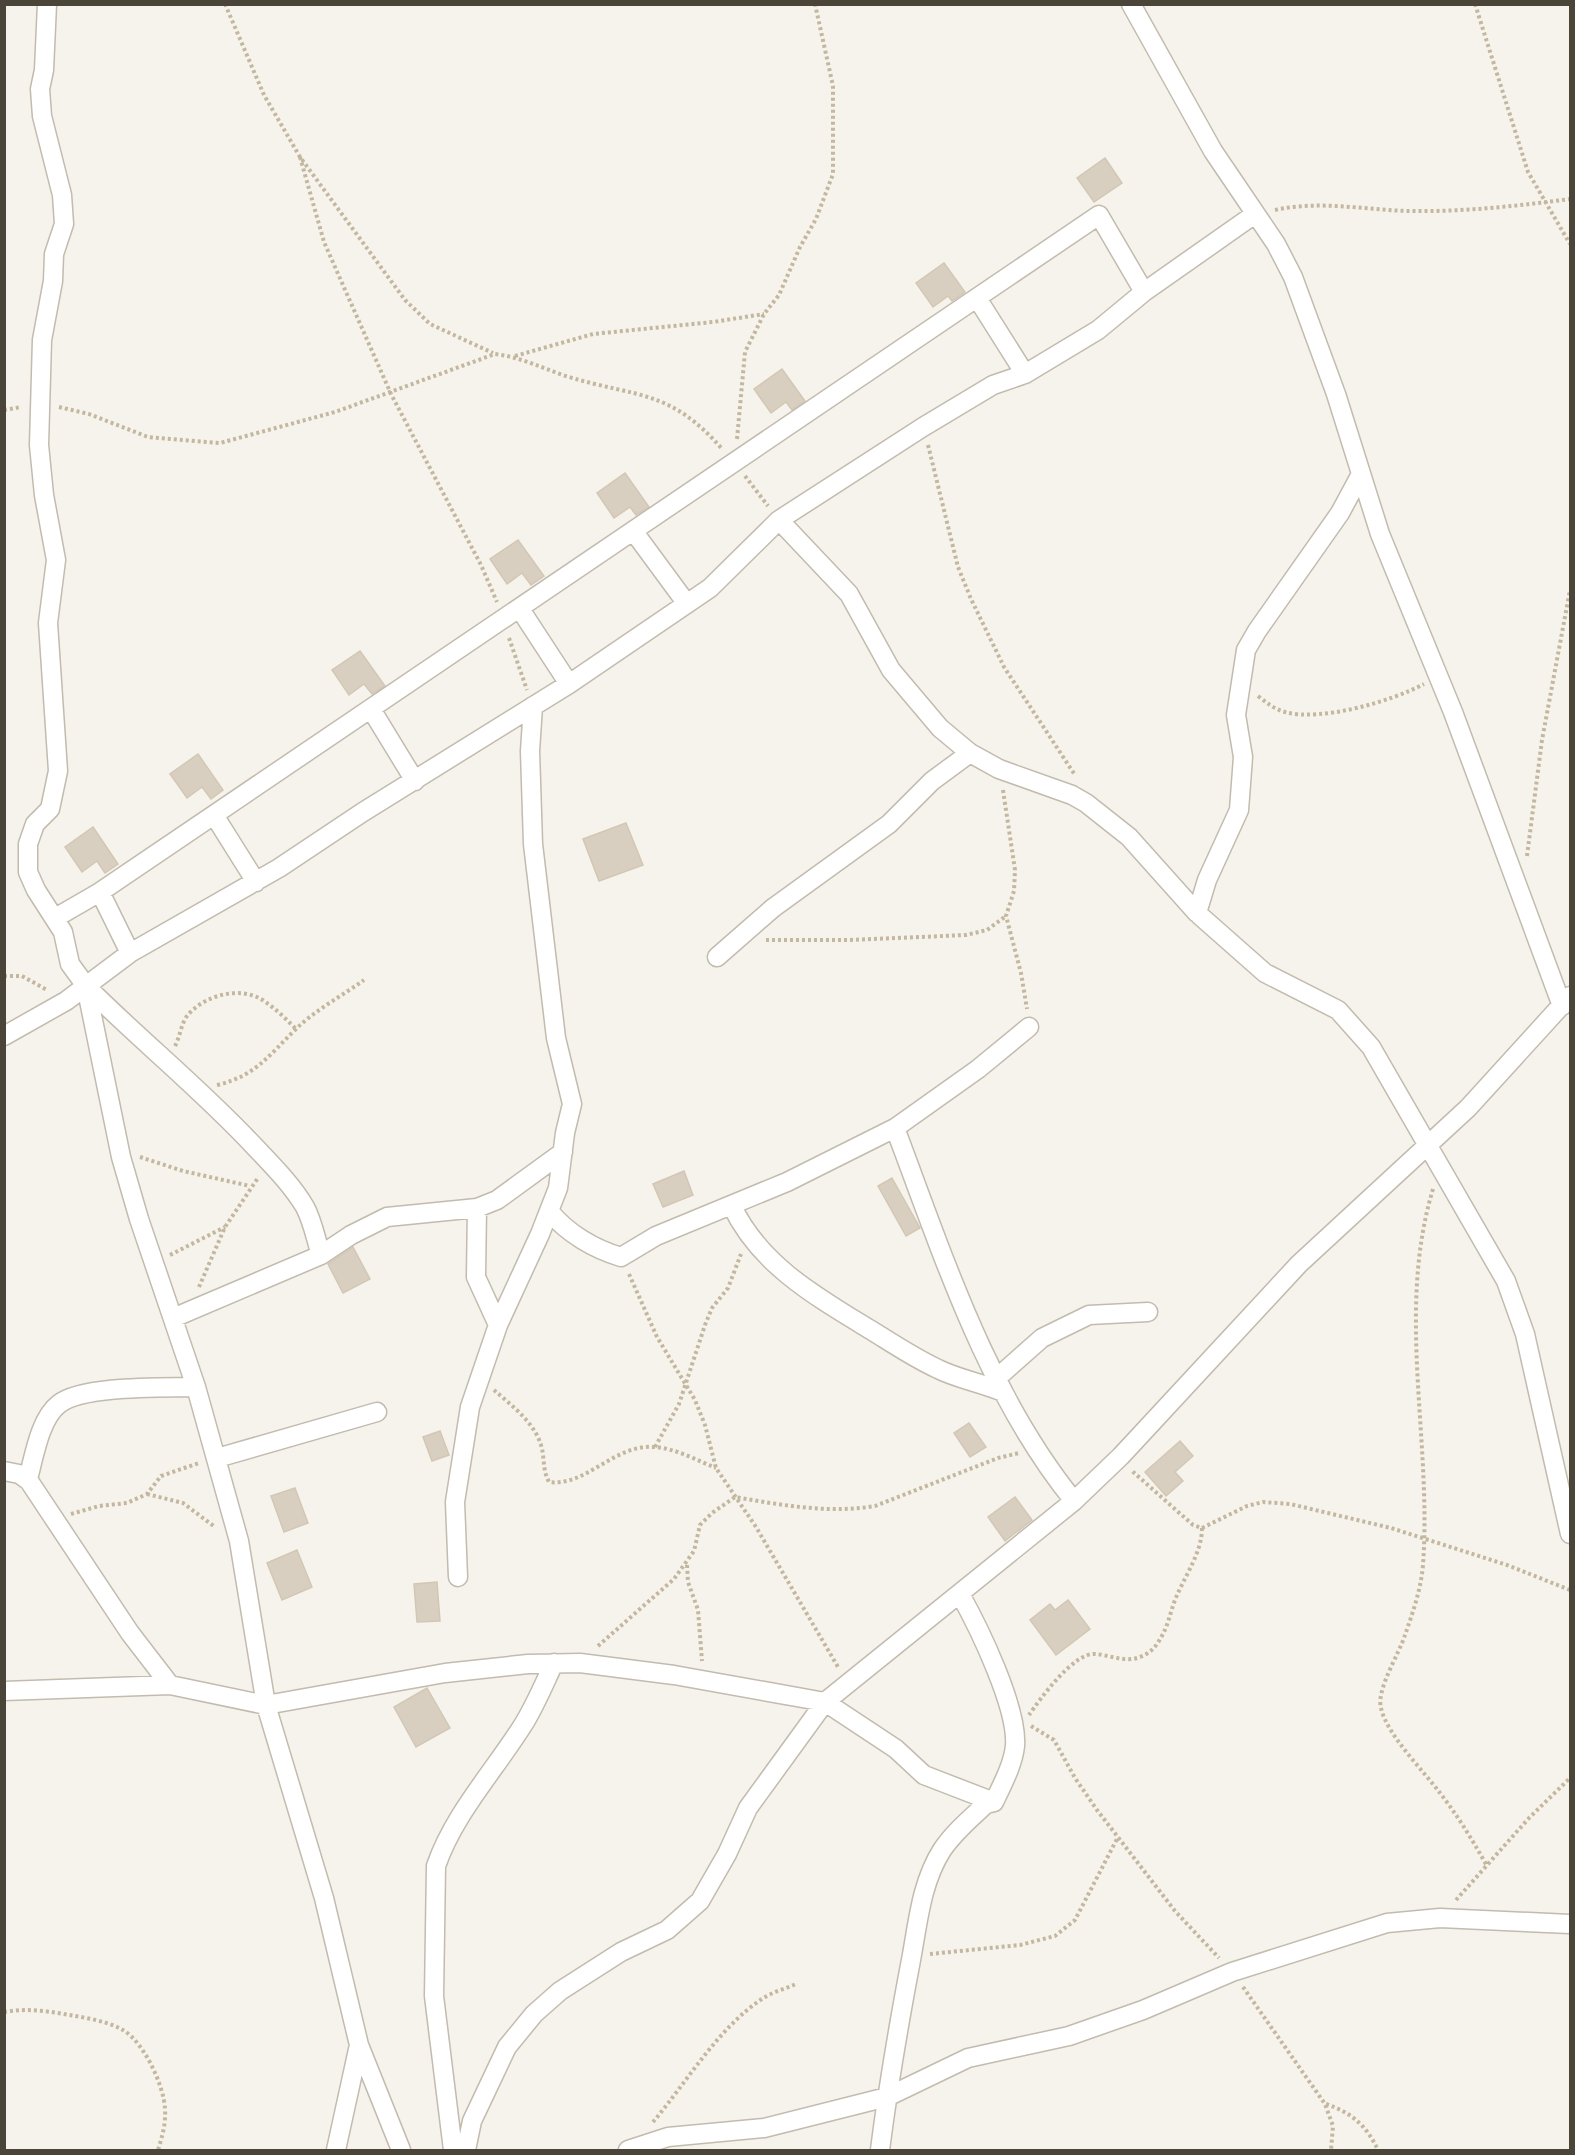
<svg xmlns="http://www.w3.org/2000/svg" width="1575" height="2155" viewBox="0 0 1575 2155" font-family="'Public Sans',sans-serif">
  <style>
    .building { fill: #d8cfc1; stroke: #d3c7b4; stroke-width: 1.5 }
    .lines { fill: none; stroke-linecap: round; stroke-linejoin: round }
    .street-casing { stroke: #c2bbae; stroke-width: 21 }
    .path { stroke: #c4b79f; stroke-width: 4; stroke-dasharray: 3 3; stroke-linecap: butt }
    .street { stroke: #fff; stroke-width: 18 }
  </style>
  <rect width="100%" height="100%" fill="#f6f3ec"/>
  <path class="building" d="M1105,158L1122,183L1094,202L1077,178Z
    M944,263L965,292L952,301L948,296L933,307L916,283Z
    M782,369L805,401L792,410L786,402L771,413L754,389Z
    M625,473L649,507L636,515L630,507L614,518L597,493Z
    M518,540L544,576L531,585L522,573L507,584L490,559Z
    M360,651L385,686L372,694L364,684L349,695L332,670Z
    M198,754L223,790L211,799L202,787L187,798L170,774Z
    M626,823L643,865L599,881L583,839Z
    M93,827L118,864L105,873L97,861L82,872L65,847Z
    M684,1171L693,1195L663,1207L653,1184Z
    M892,1178L920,1228L906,1236L878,1186Z
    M353,1247L370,1279L343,1293L328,1264Z
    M969,1423L986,1447L970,1457L954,1433Z
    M440,1431L449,1455L432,1461L423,1437Z
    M1180,1441L1193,1456L1175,1472L1183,1481L1166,1496L1145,1472Z
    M295,1488L308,1523L284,1532L271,1496Z
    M1015,1497L1032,1520L1005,1541L988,1517Z
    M297,1550L312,1587L282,1600L267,1563Z
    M437,1582L440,1621L417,1622L414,1584Z
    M1068,1600L1090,1629L1056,1655L1030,1620L1050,1604L1055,1610Z
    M427,1688L450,1728L416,1747L394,1707Z"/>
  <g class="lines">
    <g class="street-casing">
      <path id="street" d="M47,4L44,70L40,89L42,116L62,195L64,224L54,254L53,281L42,340L39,445L44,495L56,560L48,623L58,771L50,809L35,824L28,844V872L36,890L63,932L70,964L86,986L121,1157L139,1219L196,1387L239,1541L266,1705L324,1898L359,2045L401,2150
        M1131,4L1213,151L1276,244L1293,277L1336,394L1380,534L1453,712L1562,1006
        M977,298L1025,374
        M779,520L849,594L891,670L940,728L970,753L999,769L1072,795L1086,803L1129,837L1197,913L1265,973L1338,1010L1371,1047L1506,1281L1525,1334L1570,1534
        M634,532L687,604
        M520,609L569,684
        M371,709L415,781
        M214,815L256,882
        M100,892L130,953
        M1197,913L1207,880L1239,810L1243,757L1236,715L1246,650L1257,631L1340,513L1361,474
        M55,918L100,892L1099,215L1144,292
        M717,957L773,908L889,824L932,781L970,753
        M86,986C141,1041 202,1090 255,1147C273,1166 292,1185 305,1207C313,1222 316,1240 321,1255
        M4,1036L66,1001L130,953L279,868L363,812L569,684L710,588L779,520L923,427L993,385L1025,374L1098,330L1144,292L1255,214
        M895,1128C943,1255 987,1394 1074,1501
        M732,1206C760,1266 820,1299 874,1332C895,1345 916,1359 938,1369C958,1379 982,1383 1003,1392
        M477,1208L476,1277L498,1325
        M550,1212C567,1233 594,1249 621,1257L656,1236L787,1182L895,1128L978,1069L1029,1027
        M173,1318L321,1255L351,1235L387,1217L477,1208L497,1200L563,1152
        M998,1377L1042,1338L1089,1315L1148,1312
        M217,1458L377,1412
        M4,1471L19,1474L29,1481L130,1633L170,1685
        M28,1479C34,1457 40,1418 59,1404C83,1385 165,1388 196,1387
        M458,1577L455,1502L470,1407L498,1325L540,1234L558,1188L565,1133L572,1104L556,1038L533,844L530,751L533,706
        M4,1691L170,1685L266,1705L445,1673L528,1664L580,1663L674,1675L825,1702L896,1749L924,1775L994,1802
        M336,2150L359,2045
        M453,2150L434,1996L436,1866C454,1814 494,1771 523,1725C535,1706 544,1684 554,1663
        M466,2150L472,2121L507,2047L534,2014L560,1991L621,1952L667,1930L700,1901L727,1854L748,1808L825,1702L1074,1501L1121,1456L1299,1264L1468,1108L1570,996
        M628,2150L668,2137L764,2128L887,2097L968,2058L1069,2036L1143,2010L1232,1972L1387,1923L1440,1918L1570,1924
        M880,2150C888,2087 899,2023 911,1960C918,1923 921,1883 942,1850C954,1832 971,1818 986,1804L994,1802C1002,1785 1013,1765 1015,1746C1018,1708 979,1628 960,1594"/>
    </g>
    <path class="path" d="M225,4L264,95L300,157L405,300L430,324L493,353
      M1475,4L1528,172L1570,244
      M300,157L324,242L391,394L481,565L497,602
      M1275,210C1320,200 1364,210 1409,211C1463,212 1517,206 1570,199
      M515,356L593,334L713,322L764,314
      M59,407L89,414L148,437L220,443L335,412L495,354C521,357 544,369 569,377C639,398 670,389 723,450
      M4,410L21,407
      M737,439L745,352L764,314L779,295L800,247L816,219L833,174V86L815,4
      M928,445L958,567L971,599L1004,667L1075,775
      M745,476L768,506
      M509,638L527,690
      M1258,696C1267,703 1274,709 1285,712C1321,722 1392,701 1424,684
      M1003,790L1015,870L1014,891L1006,916L1021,973L1027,1009
      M1527,856L1542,740L1570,590
      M766,940H850L966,935L987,930L1006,916
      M4,976H22L47,990
      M175,1046C180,1037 181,1024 187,1016C204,995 241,985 264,1001C275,1008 286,1019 296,1029
      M217,1085C256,1076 269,1055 296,1029C315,1010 342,996 364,980
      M140,1157L183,1171L250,1186
      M1433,1189C1396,1311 1432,1440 1423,1565C1421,1589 1413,1612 1405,1635C1399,1654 1376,1690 1381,1708C1387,1735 1423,1770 1440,1793C1458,1816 1473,1841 1487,1866
      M170,1255L225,1227
      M629,1274L657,1337L695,1400L705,1425L716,1468L756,1527L838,1667
      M199,1287L225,1227L258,1178
      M494,1390C511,1405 534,1422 541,1445C545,1458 542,1469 549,1482C586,1487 614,1444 654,1447C675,1448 696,1460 716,1468
      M655,1447L679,1404L705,1325L712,1308L728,1288L741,1254
      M147,1494L183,1503L215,1527
      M71,1514L99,1506L127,1503L147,1494L161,1476L199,1463
      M1202,1528L1247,1506L1263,1502L1290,1504L1391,1528L1507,1565L1570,1590
      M687,1565L688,1582L698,1610L702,1661
      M598,1646L674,1579L694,1551L700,1525L712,1513L735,1497C782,1505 828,1514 875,1506L998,1458L1019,1453
      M1029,1715C1040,1699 1074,1652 1095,1654C1110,1655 1125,1663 1140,1657C1149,1654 1156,1647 1160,1639C1168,1627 1170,1613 1175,1600C1184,1577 1202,1553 1202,1528L1193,1525L1132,1471
      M1031,1726L1054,1740L1075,1778L1097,1810L1175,1911L1219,1958
      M1456,1900L1529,1818L1570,1778
      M930,1954L1020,1945L1055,1936L1075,1920L1118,1837
      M1243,1987L1325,2104L1333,2126L1331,2150
      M4,2012C26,2008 48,2011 69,2015C87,2018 107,2021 123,2030C144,2042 164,2086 165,2109C166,2124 162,2137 158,2150
      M1326,2104C1352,2113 1366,2125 1378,2150
      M653,2122C686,2083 719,2027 762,1999C772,1992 785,1989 796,1984"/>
    <use href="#street" class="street"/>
  </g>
  <rect width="1575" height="2155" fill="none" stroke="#4b4439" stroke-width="12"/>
</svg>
